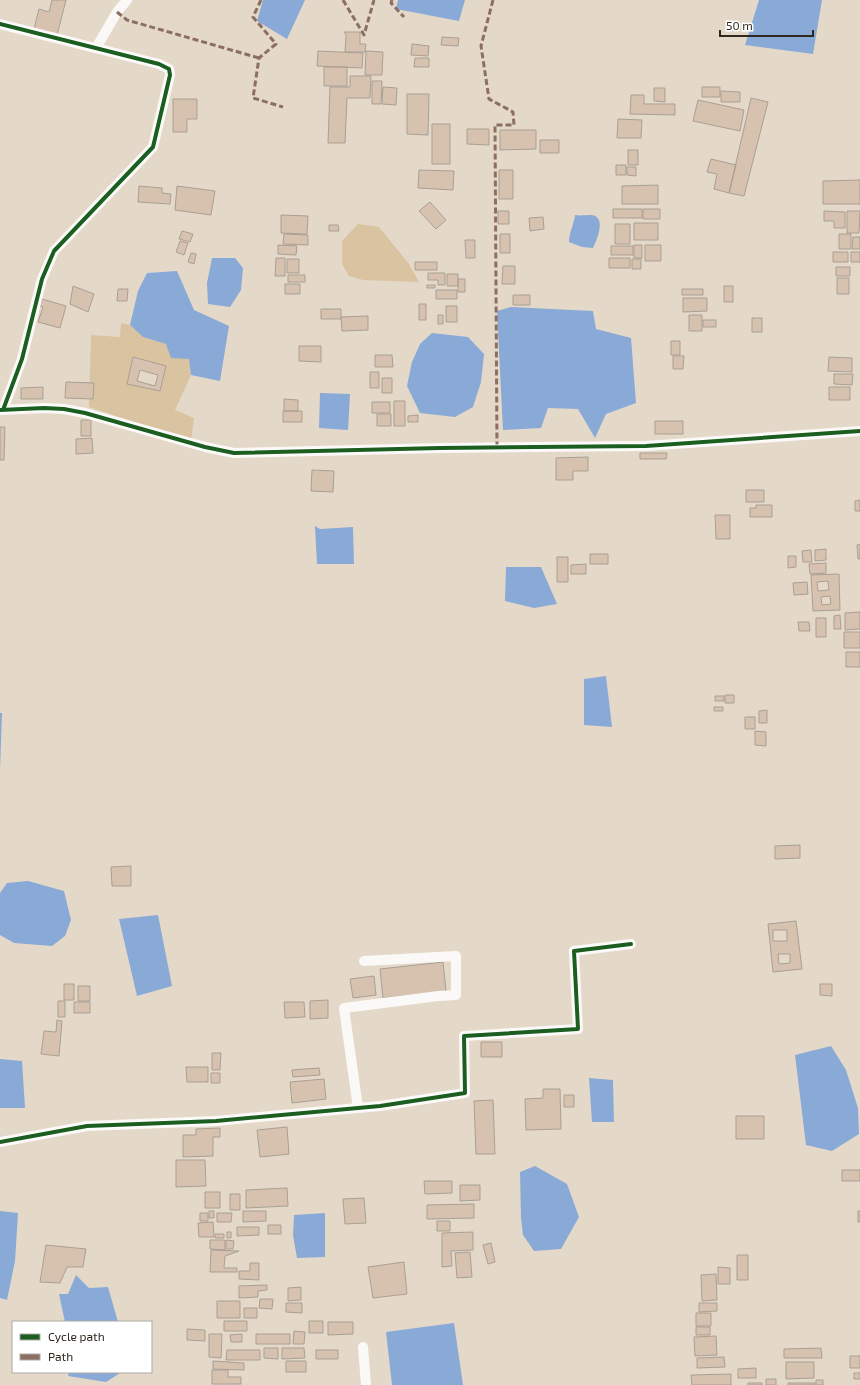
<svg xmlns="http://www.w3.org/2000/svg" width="860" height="1385" viewBox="0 0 860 1385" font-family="'Exo 2',sans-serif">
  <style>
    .green { fill: #dac3a0; fill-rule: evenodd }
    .water { fill: #89a9d7 }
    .building { fill: #d7c2af; stroke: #a99f94; fill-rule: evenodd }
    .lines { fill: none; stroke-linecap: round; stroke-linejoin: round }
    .minor { stroke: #fbf9f7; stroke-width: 10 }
    .quiet { stroke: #8d6e63; stroke-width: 3; stroke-dasharray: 6 3; stroke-linecap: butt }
    .cycleway-casing { stroke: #fff; stroke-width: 6 }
    .cycleway { stroke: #1b5e20; stroke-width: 4 }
  </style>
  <rect width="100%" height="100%" fill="#e4d9c8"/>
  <path class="green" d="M358,224L379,227L409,264L419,282L363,280L349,276L342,264V241Z
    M121,323L130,325L143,337L166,344L189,359L191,375L175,410L194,418L191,441L89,407L91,335L120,337ZM133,357L166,366L160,391L127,383Z"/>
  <path class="water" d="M263,0H305L287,39L257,21Z
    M398,0H465L459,21L396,9Z
    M759,0H822L813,54L745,45Z
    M575,215C580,216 585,215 591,215C607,216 597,240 593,248L582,247L569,242C569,233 574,224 575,215Z
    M212,258H235L243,268L241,290L230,307L208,304L207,283Z
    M177,271L194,310L229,326L220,381L191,375L189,359L171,358L166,344L143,337L130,325L138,291L147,273Z
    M511,307L593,311L596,329L631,338L636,403L606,414L595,438L578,409L548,408L541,428L503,430L497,311Z
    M432,333L468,337L484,354L481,382L473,407L455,417L420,413L407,386L412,362L420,344Z
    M320,393L350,394L348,430L319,428Z
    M315,526L320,529L353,527L354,564H317Z
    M506,567H541L557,604L534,608L505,601Z
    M606,676L612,727L584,725V679Z
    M0,713H2L0,771Z
    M28,881L64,891L71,920L65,936L52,946L14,943L0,935V893L7,883Z
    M158,915L172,986L137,996L119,919Z
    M831,1046L846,1070L858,1108L859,1134L832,1151L806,1145L795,1055Z
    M0,1059L22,1061L25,1108H0Z
    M589,1078L613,1080L614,1122H592Z
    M535,1166L567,1184L579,1217L561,1249L534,1251L523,1235L521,1218L520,1172Z
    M0,1211L18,1213L15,1261L7,1300L0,1298Z
    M325,1213V1257L297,1258L293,1235L294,1215Z
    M76,1275L89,1288L108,1287L118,1322H65L59,1294H68Z
    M454,1323L463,1385H392L386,1332Z
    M69,1372H120V1373L106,1382L68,1376Z"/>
  <path class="building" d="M52,0H66L57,35L34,29L39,9L49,12Z
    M344,32H360V44H366L365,52H345L346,35Z
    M442,37L459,38L458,46L441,45Z
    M412,44L429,46L428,56L411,55Z
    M318,51L363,53L362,68L317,66Z
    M366,51L383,52L382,75H365Z
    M415,58H429V67H414Z
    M324,67H347V86H324Z
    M350,76H371L370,98H347L345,143H328L330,87H350Z
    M372,81H382L381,104H372Z
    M383,87L397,88L396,105L382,104Z
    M702,87H720V97H702Z
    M654,88H665V102L654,101Z
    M721,91L740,92V102H721Z
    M407,94H429L428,135L407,134Z
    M631,95H644V104H675V115L630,114Z
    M751,98L768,102L744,196L729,193Z
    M173,99H197V119H187V132H173Z
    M698,100L744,110L740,131L693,121Z
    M618,119L642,120L641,138H617Z
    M432,124H450V164H432Z
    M467,129H489V145L467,144Z
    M500,130H536V149L500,150Z
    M540,140H559V153H540Z
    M628,150H638V165H628Z
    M711,159L736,165L729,193L714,189L717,174L707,172Z
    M616,165H626V175H616Z
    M627,167H636V176L627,175Z
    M419,170L454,171L453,190L418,188Z
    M499,170H513V199H499Z
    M860,180V204H823V181Z
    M658,185V204H622V186Z
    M139,186L162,188V193L171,194L170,204L138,202Z
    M177,186L215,191L211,215L175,210Z
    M430,202L446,220L436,229L419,211Z
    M613,209H642V218H613Z
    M643,209H660V219H643Z
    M498,211H509V224H498Z
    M824,211L845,212V228H834V221H824Z
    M847,211H860L859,233H847Z
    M281,215L308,216L307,234L281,233Z
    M543,217L544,229L530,231L529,218Z
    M634,223H658V240H634Z
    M615,224H630V244H615Z
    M329,225H338L339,231H329Z
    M182,231L193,234L190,242L179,239Z
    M284,234L308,235V245L283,244Z
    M500,234H510V253H500Z
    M839,234H851V249H839Z
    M853,237H860V249H852Z
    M465,240H475V258H466Z
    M180,241L188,243L184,255L176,252Z
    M278,245L297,246L296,255L278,254Z
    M634,245H642V258H634Z
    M645,245H661V261H645Z
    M611,246H633V255H611Z
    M833,252H848V262H833Z
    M851,252H860V262H851Z
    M191,253L196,254L194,264L188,262Z
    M276,258H285V276H275Z
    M609,258H630V268H609Z
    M287,259H299V273H287Z
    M632,259H641V269H632Z
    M415,262H437V270H415Z
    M503,266H515V284H502Z
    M836,267H850V276H836Z
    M428,273H445V285H438V280H428Z
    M447,274H458V286H447Z
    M288,275H305V282H288Z
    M837,278H849V294H837Z
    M458,279H465V292H458Z
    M285,284H300V294H285Z
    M427,285H435V288H427Z
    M73,286L94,294L88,312L70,304Z
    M724,286H733V302H724Z
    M118,289H128L127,301H117Z
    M682,289H703V295H682Z
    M436,290H457V299H436Z
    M513,295H530V305H513Z
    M683,298H707V311L683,312Z
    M42,299L66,306L60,328L38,322L43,307L40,306Z
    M419,304H426V320H419Z
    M446,306H457V322H446Z
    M321,309H341V319H321Z
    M438,315H443V324H438Z
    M689,315H702V331H689Z
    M368,316V330L342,331L341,317Z
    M752,318H762V332H752Z
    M703,320H716V327H703Z
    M671,341H680V355H671Z
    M299,346H321V362L299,361Z
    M375,355H392L393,367H375Z
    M673,356H684L683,369H673Z
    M133,357L166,366L160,391L127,384Z
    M829,357L852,358V372L828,371Z
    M140,370L158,375L155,386L137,381Z
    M370,372H379V388H370Z
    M834,374H853L852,385L834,384Z
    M382,378H392V393H382Z
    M66,382L94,383L93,399L65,398Z
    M43,387V399H21V388Z
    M829,387H850V400H829Z
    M284,399L298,400V411H284Z
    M394,401H405V426H394Z
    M372,402H390V413H372Z
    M283,411H302V422H283Z
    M377,414H391V426H377Z
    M418,415V422H408V416Z
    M81,420H91V436H81Z
    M655,421H683V434H655Z
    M0,427H5L4,460H0Z
    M92,438L93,453L76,454V439Z
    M640,453H667L666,459H640Z
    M588,457V471H573V480H556V458Z
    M312,470L334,471L333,492L311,491Z
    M746,490H764V502H746Z
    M860,500V511H855V501Z
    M756,505H772V517H750V508H756Z
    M715,515H730V539H716Z
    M860,544V559H858L857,545Z
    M826,549V560L815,561V550Z
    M811,550L812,562H803L802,551Z
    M590,554H608V564H590Z
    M788,556H796V567L788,568Z
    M557,557H568V582H557Z
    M826,563V573L810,574L809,564Z
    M586,564V574H571V565Z
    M839,574L840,610L813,611L811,575ZM828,581L829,590L818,591L817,582ZM830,596L831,604L822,605L821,597Z
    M807,582L808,594L794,595L793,583Z
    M860,612V629L845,630V613Z
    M840,615L841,629H834V616Z
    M816,618H826V637H816Z
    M798,622H809L810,631H799Z
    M844,632H860V648H844Z
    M846,652H860V667H846Z
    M725,695H734V703H725Z
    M715,696H724V701H715Z
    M714,707H723V711H714Z
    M767,710V723H759V711Z
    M745,717H755V729H745Z
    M755,731L766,732V746L755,745Z
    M800,845V858L775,859V846Z
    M131,866V886H112L111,867Z
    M796,921L802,969L773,972L768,924ZM773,930H787V941H773ZM778,954H790V963L779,964Z
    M443,962L446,991L383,998L380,969Z
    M374,976L376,995L353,998L350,979Z
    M64,984H74V1000H64Z
    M820,984H832V996L820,995Z
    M78,986H90V1001H78Z
    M328,1000V1018L310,1019V1001Z
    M58,1001H65V1017H58Z
    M74,1002H90V1013H74Z
    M284,1002H304L305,1017L285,1018Z
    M57,1020L62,1021L59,1056L41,1054L44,1031L56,1032Z
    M481,1042H502V1057H481Z
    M212,1053H221L220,1070H212Z
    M186,1067H208V1082H187Z
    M319,1068L320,1075L293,1077L292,1070Z
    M211,1073H220V1083H211Z
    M324,1079L326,1099L292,1103L290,1082Z
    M543,1089H560L561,1129L526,1130L525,1099L543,1098Z
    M564,1095H574V1107H564Z
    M493,1100L495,1154H476L474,1101Z
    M736,1116H764V1139H736Z
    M287,1127L289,1154L260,1157L257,1130Z
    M220,1128V1137H213V1156L183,1157V1135H196V1129Z
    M176,1160H205L206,1186L176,1187Z
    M842,1170H860V1181H842Z
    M424,1181H452V1193L425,1194Z
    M460,1185H480V1200L460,1201Z
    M287,1188L288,1206L246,1208V1190Z
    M205,1192H220V1208H205Z
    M230,1194H240V1210H230Z
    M364,1198L366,1223L345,1224L343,1199Z
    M474,1204V1218L427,1219V1205Z
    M209,1211H214V1218H209Z
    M243,1211H266V1221L243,1222Z
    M858,1211H860V1222H858Z
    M200,1213H208V1221H200Z
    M217,1213H232L231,1222H217Z
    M437,1221H450V1231H437Z
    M213,1222L214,1237H199L198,1223Z
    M268,1225H281V1234H268Z
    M237,1227H259V1235L237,1236Z
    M227,1232H231V1238H227Z
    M473,1232V1250L451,1251L452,1266L442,1267V1233Z
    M215,1234H224V1238H215Z
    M210,1240H225V1250L210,1249Z
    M226,1240L234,1241L233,1249H226Z
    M491,1243L495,1262L488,1264L483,1245Z
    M46,1245L86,1249L83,1267H67L60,1283L40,1282Z
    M211,1250L239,1251L225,1256L224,1268H237V1272H210Z
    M470,1252L472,1277L457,1278L455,1253Z
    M737,1255H748V1280H737Z
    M404,1262L407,1294L373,1298L368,1267Z
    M250,1263H259V1280L239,1279V1271H250Z
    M718,1267L730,1268V1284H718Z
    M716,1274L717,1300L702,1301L701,1275Z
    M267,1285V1290L258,1291V1297L239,1298V1286Z
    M301,1287V1300L288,1301V1288Z
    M260,1299H273L272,1309L259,1308Z
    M217,1301H240V1318H217Z
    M286,1303H302V1313L286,1312Z
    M699,1303H717V1311L699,1312Z
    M244,1308H257V1318H244Z
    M696,1313H711V1326H696Z
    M224,1321H247V1331H224Z
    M309,1321H323V1333H309Z
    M328,1322H353V1334L328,1335Z
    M696,1327H710V1335H696Z
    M187,1329L205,1330V1341L187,1340Z
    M294,1331L305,1332L304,1344H293Z
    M209,1334H222L221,1358L209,1357Z
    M242,1334V1342H231L230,1335Z
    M256,1334H290V1344H256Z
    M716,1336L717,1355L695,1356L694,1337Z
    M264,1348H278V1359L264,1358Z
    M282,1348H304L305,1358L282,1359Z
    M821,1348L822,1358H784V1349Z
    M227,1350H260V1360H226Z
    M316,1350H338V1359H316Z
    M850,1356H860V1368H850Z
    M724,1357L725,1367L697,1368V1358Z
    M213,1361L244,1363V1370L213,1369Z
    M286,1361H306V1372H286Z
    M786,1362H814V1378L786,1379Z
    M756,1368V1378H738V1369Z
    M212,1370H228V1377H241V1384H212Z
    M854,1373H860V1379H854Z
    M731,1374V1385H692L691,1375Z
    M766,1379H776V1385H766Z
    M816,1380H823V1385H816Z
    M748,1383H762V1385H748Z
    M788,1383H815V1385H788Z"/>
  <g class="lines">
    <path class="minor" d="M0,24L159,64L169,69L170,75L153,147L54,251L42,279L22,359L3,410
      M96,48L117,12L127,0
      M0,410L44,408L64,409L85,413L205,447L234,453L440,448L646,446L860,431
      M358,1108L344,1008L438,996L456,995V956L364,961
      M0,1142L87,1126L216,1121L380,1106L465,1093L464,1036L578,1029L574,951L631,944
      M363,1347L366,1385"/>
    <path class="quiet" d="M261,0L253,17L276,44L259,58L253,98L283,107
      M343,0L364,35L374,0
      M392,0L391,3L404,17
      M493,0L481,46L489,99L513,112L514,125H495L497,448
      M117,12L127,20L259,58"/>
    <g class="cycleway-casing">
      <path id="cycleway" d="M0,24L159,64L169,69L170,75L153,147L54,251L42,279L22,359L3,410
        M0,410L44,408L64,409L85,413L205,447L234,453L440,448L646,446L860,431
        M0,1142L87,1126L216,1121L380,1106L465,1093L464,1036L578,1029L574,951L631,944"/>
    </g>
    <use href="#cycleway" class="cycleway"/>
  </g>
  <rect x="12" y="1321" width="140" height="52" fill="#ffffff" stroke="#aca9a4"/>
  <rect x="20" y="1334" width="20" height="6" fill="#1b5e20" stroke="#aca9a4"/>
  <text x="48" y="1341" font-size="12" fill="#30281c">Cycle path</text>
  <rect x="20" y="1354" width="20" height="6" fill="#8d6e63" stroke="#aca9a4"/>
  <text x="48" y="1361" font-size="12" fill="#30281c">Path</text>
  <path d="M720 30v6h93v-6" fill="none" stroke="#30281c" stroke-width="2"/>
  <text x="726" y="30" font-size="12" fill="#30281c" stroke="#ffffff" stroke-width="3" paint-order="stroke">50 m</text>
</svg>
